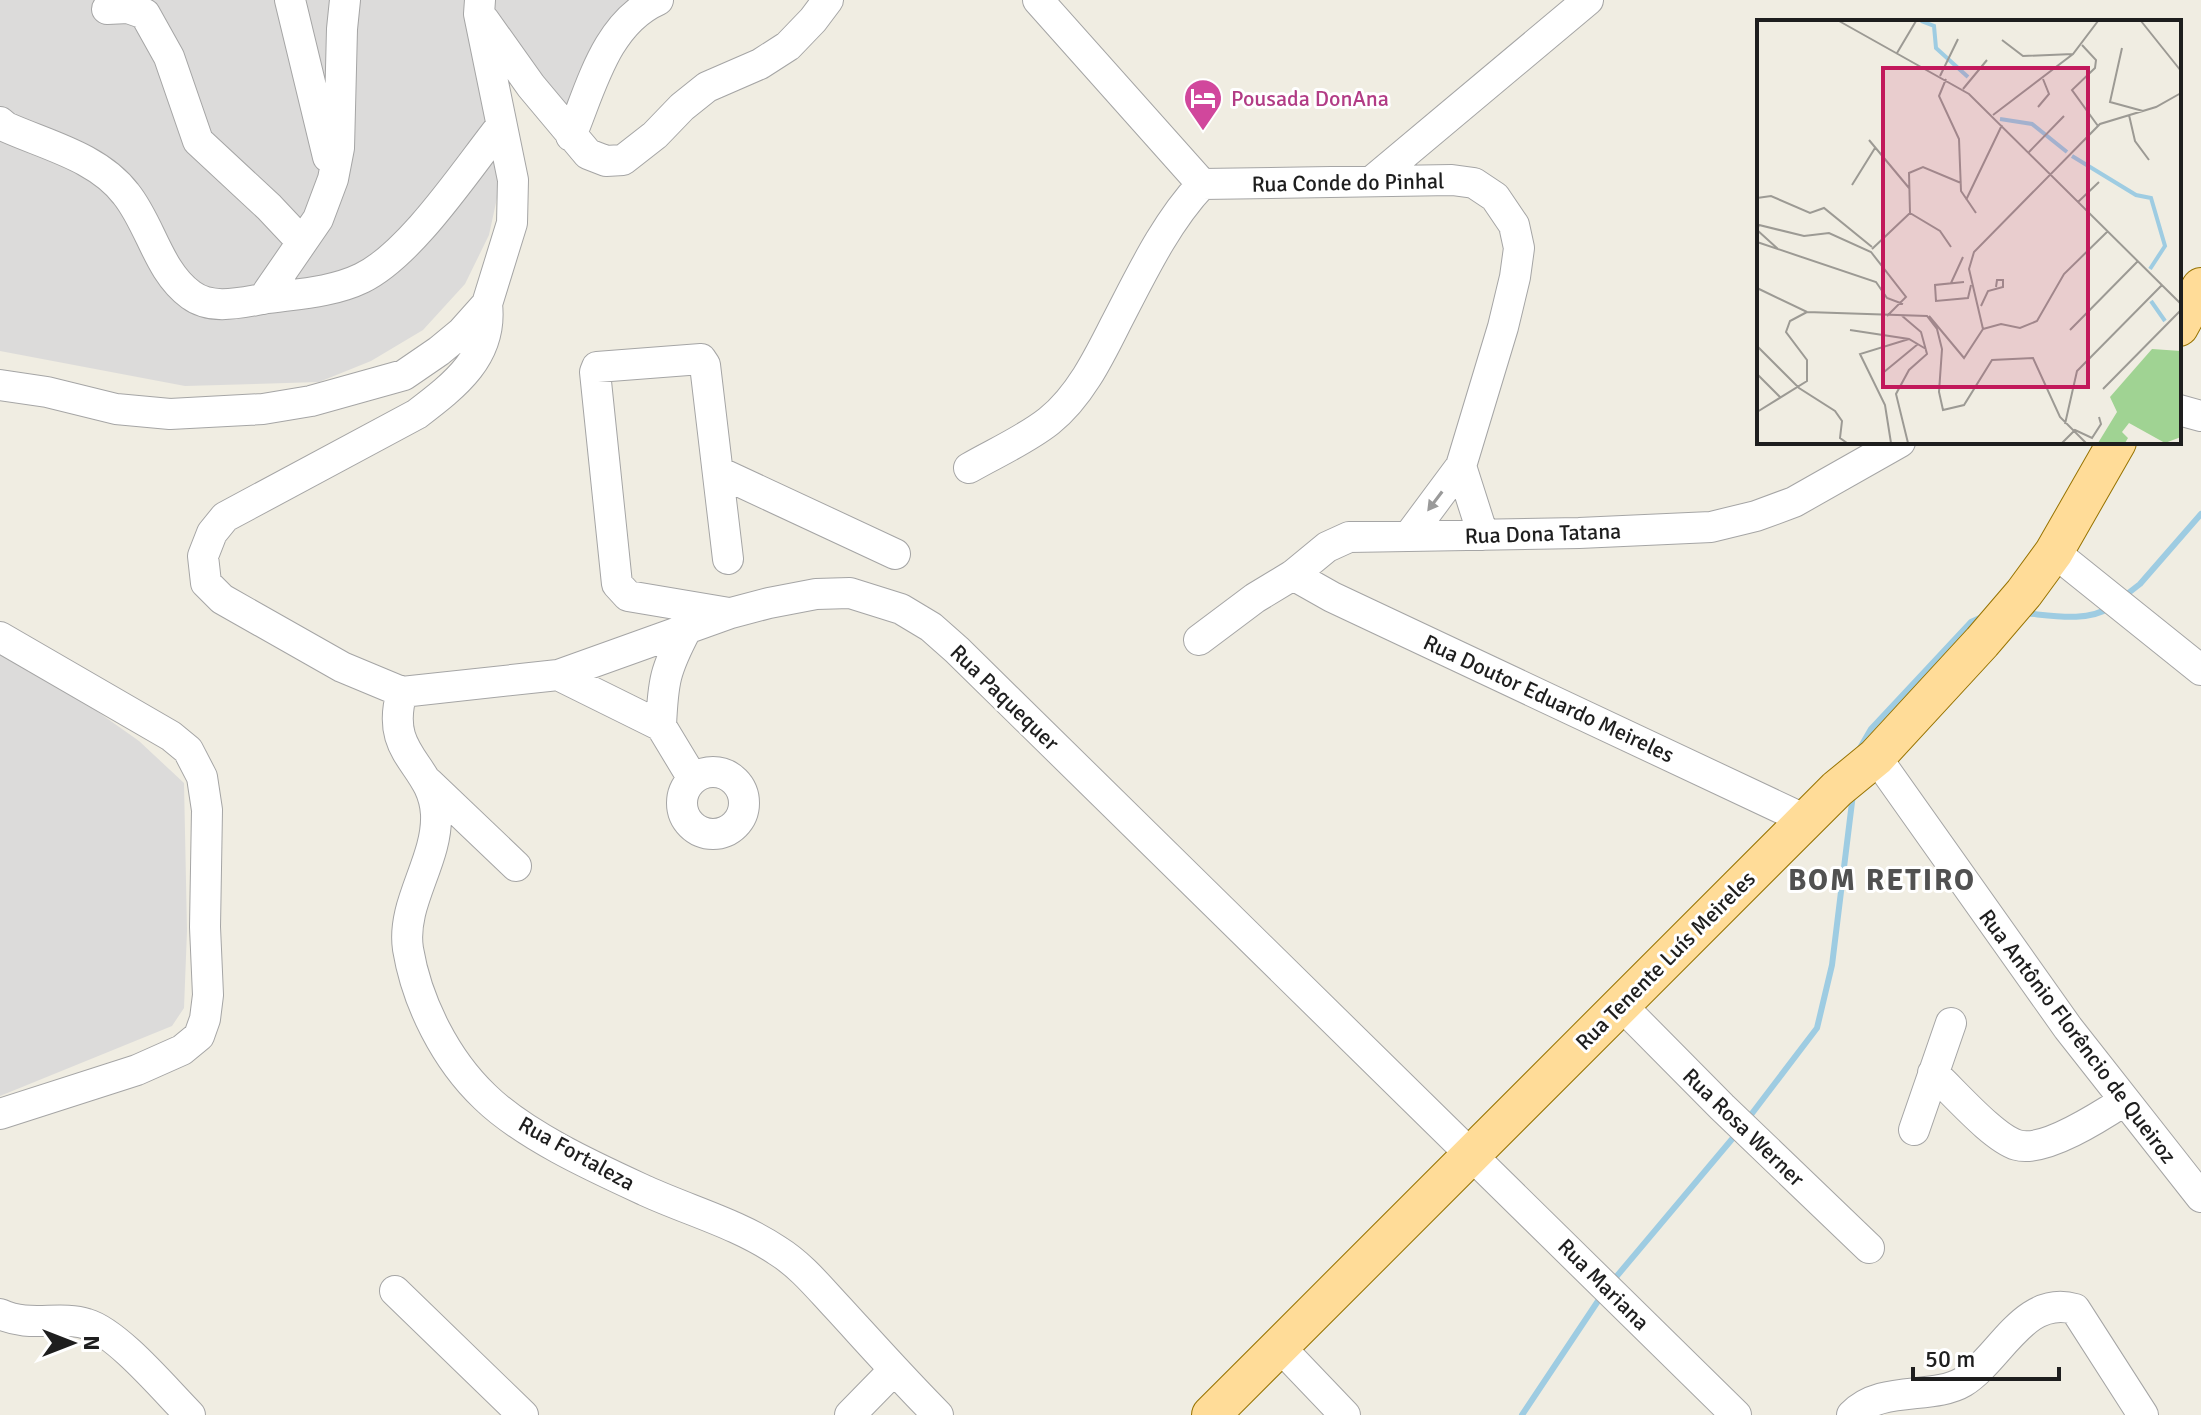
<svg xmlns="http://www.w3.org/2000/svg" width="2201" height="1415" viewBox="0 0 2201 1415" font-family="Signika,sans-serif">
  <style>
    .residential { fill: #dcdbda }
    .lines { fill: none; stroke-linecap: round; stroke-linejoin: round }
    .stream { stroke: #9ecce2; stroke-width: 6 }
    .minor-casing { stroke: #a5a5a5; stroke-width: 32 }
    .major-casing { stroke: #977300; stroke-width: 40 }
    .minor { stroke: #fff; stroke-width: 30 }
    .major { stroke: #ffdc98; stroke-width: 38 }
    .oneway { fill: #9a9a9a }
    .labels { text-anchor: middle; stroke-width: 6; stroke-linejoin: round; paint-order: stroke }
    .hotel-label { font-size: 22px; fill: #b23c85; stroke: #fff; text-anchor: start }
    .street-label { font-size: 22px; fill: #1e1e1e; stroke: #fff }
    .district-label { font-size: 30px; font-weight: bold; letter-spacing: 2px; fill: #515151; stroke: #fff }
    .inset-river { fill: none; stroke: #9ecce2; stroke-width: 4 }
    .inset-road { fill: none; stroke: #9c9a94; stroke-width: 2 }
    .view { fill: #c2185b; fill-opacity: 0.15; stroke: #c2185b; stroke-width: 4 }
    .inset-edge { fill: none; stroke: #1e1e1e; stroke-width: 4 }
  </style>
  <rect width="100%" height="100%" fill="#f0ede2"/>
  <path class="residential" d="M0,0H471L503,170L489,235L465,284L423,330L371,361L319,382L185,386L0,351Z
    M480,0H638L571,136Z
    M0,649L57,683L139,741L184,783L187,931L184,1008L172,1026L0,1096Z"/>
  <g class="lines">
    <path class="stream" d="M2122,598L2140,584L2201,514
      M2023,613C2049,615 2088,623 2110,607
      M1860,748L1871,729L1971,622L1982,617
      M1747,1120L1817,1028L1832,965L1853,794
      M1611,1283L1738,1132
      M1522,1415L1602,1295"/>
    <g class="minor-casing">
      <path id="minor" d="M290,0L328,157
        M1038,0L1202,184
        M107,9L128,8L145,14L169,57L198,141L269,207L301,241
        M484,20L531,86L588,154L606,161L623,160L655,135L682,107L707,87L760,64L788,46L813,20L828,0
        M0,122L6,127C46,145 98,157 126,194C151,225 158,271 191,295C211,310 239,303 262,299C295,294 331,293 362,278C411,254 466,170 501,126
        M571,136C591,88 606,23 658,0
        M1372,181L1588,0
        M263,299L318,219L333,179L339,148L342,29L345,0
        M487,304C493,356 455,385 417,414L225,517L212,533L203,556L206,583L222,599L342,667L402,692L558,675L731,613L769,603L816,594L850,593L901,609L931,627L957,650L1736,1415
        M0,385L47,392L116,409L170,414L263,409L311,401L404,375L439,351L462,332L487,304L512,223L513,180L479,14L480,0
        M2179,410L2201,416
        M1461,466L1483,535
        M969,468C995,453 1025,440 1049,421C1079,397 1098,359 1115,325C1140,277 1165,223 1202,184L1452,180L1474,183L1495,197L1514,225L1519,248L1515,277L1503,327L1461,466L1409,536
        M719,472L895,554
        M2054,552L2201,670
        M728,559L705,365L701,359L597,367L595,372L617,584L628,596L729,613
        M1293,575L1332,597L1806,820
        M0,637L171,736L188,750L202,777L207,810L205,927L208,995L205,1019L199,1036L182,1050L137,1070L0,1114
        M1199,640L1255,598L1293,575L1327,547L1349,537L1579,533L1711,527L1756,516L1794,502L1900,442
        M558,675L661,726L693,779
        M402,692C383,756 433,763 436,814C438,861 401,903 408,949C417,1003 446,1060 485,1097C525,1136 596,1168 646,1191C690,1211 738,1224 778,1251C802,1266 820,1289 839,1309C872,1345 904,1381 938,1415
        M661,726C663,681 665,670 686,630
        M1876,757L2068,1028L2201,1197
        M682 803a31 31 0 1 1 62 0a31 31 0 1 1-62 0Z
        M429,783L516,866
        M1620,1004L1722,1107L1869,1248
        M1933,1073C1953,1091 1993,1138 2017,1145C2044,1153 2101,1116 2124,1101
        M1914,1130L1951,1023
        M395,1291L523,1415
        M0,1314C29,1328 59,1315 87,1324C118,1333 166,1391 190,1415
        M1279,1346L1345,1415
        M850,1415L894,1370
        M1852,1415C1880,1385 1933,1400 1963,1382C2000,1359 2024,1294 2075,1309L2143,1415"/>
    </g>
    <g class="major-casing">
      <path id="major" d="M2179,327L2201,287
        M1211,1415L1837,789L1876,757L1982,642L2024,593L2054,552L2117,442"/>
    </g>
    <use href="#minor" class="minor"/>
    <use href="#major" class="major"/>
  </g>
  <defs><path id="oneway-solid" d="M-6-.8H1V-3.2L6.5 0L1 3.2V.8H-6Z" transform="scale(2)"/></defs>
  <use class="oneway" href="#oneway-solid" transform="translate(1435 501) rotate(127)"/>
  <defs>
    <g id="hotel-pin" transform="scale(2)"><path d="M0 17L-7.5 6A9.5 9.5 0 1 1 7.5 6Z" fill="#d1479c" stroke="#fff"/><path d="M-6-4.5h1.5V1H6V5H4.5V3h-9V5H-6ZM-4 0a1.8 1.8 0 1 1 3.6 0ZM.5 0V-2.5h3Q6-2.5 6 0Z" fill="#fff"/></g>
  </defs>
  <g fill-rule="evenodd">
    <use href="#hotel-pin" x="1203" y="98"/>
  </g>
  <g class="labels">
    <g class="hotel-label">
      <text x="1231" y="106">Pousada DonAna</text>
    </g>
    <g class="street-label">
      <text transform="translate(1348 182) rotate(-1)" y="8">Rua Conde do Pinhal</text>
      <text transform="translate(1543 533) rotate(-2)" y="8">Rua Dona Tatana</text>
      <text transform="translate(1005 697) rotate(44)" y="8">Rua Paquequer</text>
      <text transform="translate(1549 698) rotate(25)" y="8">Rua Doutor Eduardo Meireles</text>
      <text transform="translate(1665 960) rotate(-45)" y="8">Rua Tenente Luís Meireles</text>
      <text transform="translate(2078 1036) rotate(53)" y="8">Rua Antônio Florêncio de Queiroz</text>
      <text transform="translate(1744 1127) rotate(44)" y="8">Rua Rosa Werner</text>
      <text transform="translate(577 1153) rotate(29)" y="8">Rua Fortaleza</text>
      <text transform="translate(1604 1284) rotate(45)" y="8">Rua Mariana</text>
    </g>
    <g class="district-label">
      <text x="1882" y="890">BOM RETIRO</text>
    </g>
  </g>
  <g transform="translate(1757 20)">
    <rect width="424" height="424" fill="#f0ede2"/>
    <path d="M395,329L424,331V417L408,423L372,403L365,412L371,418L368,423H341L360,392L353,377Z" fill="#a0d393"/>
    <path class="inset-river" d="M164,1L177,6L179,28L211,57M243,99L275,104L310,132M315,136L379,175L394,178L408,226L393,249M394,281L408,301"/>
    <path class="inset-road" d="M82,1L212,74L424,284M384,1L424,51M245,20L266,36L316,34M325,25L339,40L338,48L315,70L341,106M365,28L353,82L386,91M140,33L159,1M183,56L201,19M189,59L182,76L202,119L204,171L219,193M206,69L230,40M281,87L292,74L286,59M236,95L316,34L341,1M372,95L378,121L392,140M112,120L152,168M272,132L307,96M95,165L118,128M0,178L14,176L53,193L67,188L115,227M209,180L245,105M321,182L342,162M0,222L119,262L130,278L146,284M194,227L183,211L153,193L152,153L166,147L204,163M21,229L0,210L2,205L47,216L72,213L114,232L149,277L130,296M115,229L153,193M207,262L178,265L179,281L211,278L214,265M194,263L206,237M0,268L50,292L170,296L180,309L185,329L182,372L186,390L207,385L235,340L276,338L303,397L329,423M224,286L231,271L246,267V260H240L239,267M144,295L164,312L170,334L152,350L139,374L151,423M172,296L207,338L226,309M226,309L212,249L217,232L343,104L399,87L424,73M226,309L244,304L263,308L280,301L307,254L351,211M93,310L152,319L169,329M313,310L381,241M0,326L42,368L78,391L85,401L83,418L90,423M127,352L161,324M0,354L24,378M346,369L424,290M0,392L50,361V340L29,312L33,301L50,292M308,404L320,351L405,265M134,423L128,385L103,334L152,319M305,423L318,410L335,418L344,404L342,397"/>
    <path class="view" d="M126,48H331V367H126Z"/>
    <rect width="424" height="424" class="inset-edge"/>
  </g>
  <g transform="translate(72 1343) rotate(90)" stroke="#ffffff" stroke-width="6" paint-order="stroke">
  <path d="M0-6L14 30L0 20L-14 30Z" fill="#1e1e1e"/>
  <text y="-12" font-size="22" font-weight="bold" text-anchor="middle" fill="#1e1e1e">N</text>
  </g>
  <path d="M1913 1367v12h146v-12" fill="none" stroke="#1e1e1e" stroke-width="4"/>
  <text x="1925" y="1367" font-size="24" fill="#1e1e1e" stroke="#ffffff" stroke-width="6" paint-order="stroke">50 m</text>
</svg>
